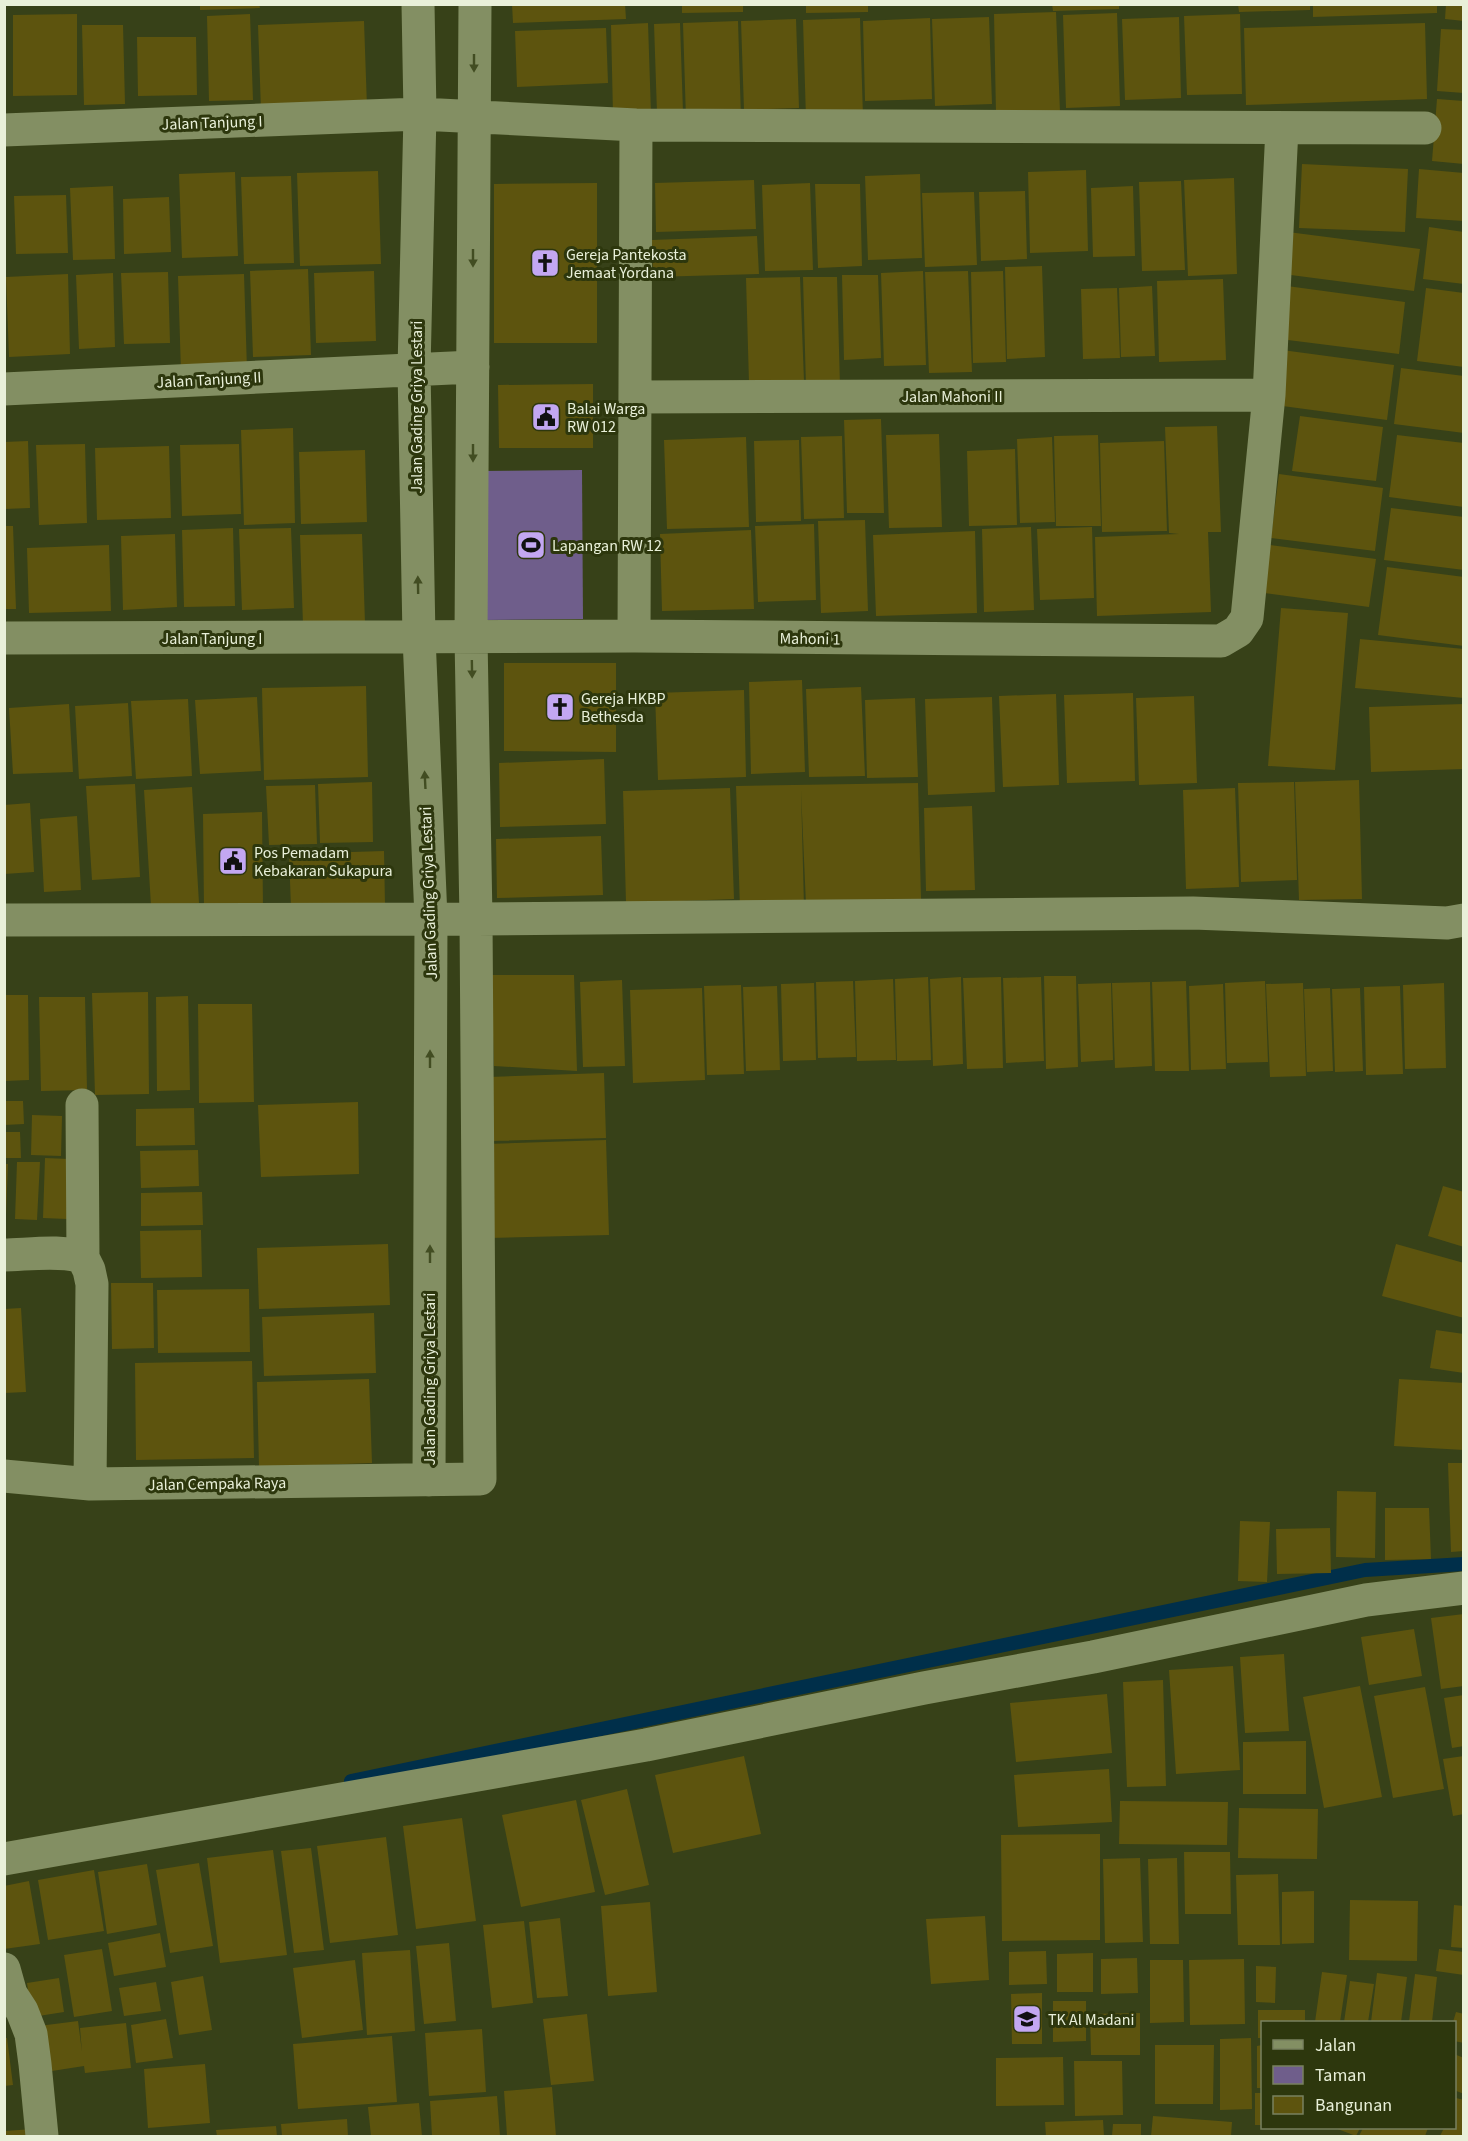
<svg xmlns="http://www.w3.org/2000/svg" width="1468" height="2141" viewBox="0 0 1468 2141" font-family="'Source Sans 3',sans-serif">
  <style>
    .green { fill: #6f5e8b }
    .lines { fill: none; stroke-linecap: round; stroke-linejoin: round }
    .stream { stroke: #002f4a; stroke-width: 14 }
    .building { fill: #5d540e }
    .minor { stroke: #838f63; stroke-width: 33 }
    .oneway { fill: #424d22 }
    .labels { text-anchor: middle; stroke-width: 6; stroke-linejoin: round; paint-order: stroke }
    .street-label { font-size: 16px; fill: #e9f0d9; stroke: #2d370d }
    .poi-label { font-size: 16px; fill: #e9f0d9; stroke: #2d370d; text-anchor: start }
  </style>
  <rect width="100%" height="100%" fill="#374118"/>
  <path class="green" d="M582,470L583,619L481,620L479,471Z"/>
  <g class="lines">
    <path class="stream" d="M351,1781L1365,1570L1464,1564"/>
  </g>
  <path class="building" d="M200,4H259L260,8L200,10Z
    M512,4H625L626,19L513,23Z
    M682,4H743V12L682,13Z
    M806,4H868V12L806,13Z
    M1052,4H1119V9L1053,11Z
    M1238,4H1310V10L1239,12Z
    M1313,4H1437V13L1313,17Z
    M1446,4H1464V21L1445,19Z
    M1056,12L1060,112L996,114L994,14Z
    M1117,13L1120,106L1066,108L1063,15Z
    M77,14V95L13,96V15Z
    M250,14L253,100L209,101L207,16Z
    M1240,14L1242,94L1187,95L1184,16Z
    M989,17L992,104L935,106L932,19Z
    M1179,17L1181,98L1125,100L1122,19Z
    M860,18L863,117L806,119L803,20Z
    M930,18L932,99L865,101L863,21Z
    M796,19L799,108L744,110L741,21Z
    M364,21L367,107L261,110L258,25Z
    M738,21L741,118L686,119L683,23Z
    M648,23L651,114L613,115L611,25Z
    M680,23L683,112L657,113L654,24Z
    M1425,23L1427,99L1246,105L1244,28Z
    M82,25H123L125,104L84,105Z
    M606,28L608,83L517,87L515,31Z
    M1441,29L1464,30V93L1437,91Z
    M137,37H196L197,95L138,96Z
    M1437,99L1464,101V164L1432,161Z
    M1302,164L1408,169L1405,232L1299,228Z
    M1419,169L1464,173V221L1416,218Z
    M1086,170L1088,251L1030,253L1028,172Z
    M378,171L381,264L300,266L297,173Z
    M235,172L238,256L182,258L179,174Z
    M920,174L922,258L868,260L865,176Z
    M291,176L294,263L244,264L241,177Z
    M1234,178L1237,274L1188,276L1184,180Z
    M754,180L756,229L656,232L655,183Z
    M1181,181L1185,270L1142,271L1139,182Z
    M597,183V343H494V184Z
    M810,183L813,270L765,271L762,185Z
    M815,184H860L862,266L818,268Z
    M113,186L115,259L73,260L70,188Z
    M1133,186L1135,256L1093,257L1091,188Z
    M1025,191L1027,259L981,261L979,192Z
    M974,192L977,265L925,267L922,193Z
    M66,195L68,253L16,254L14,196Z
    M169,197L171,252L124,254L123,199Z
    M1429,227L1464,232V284L1423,279Z
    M1288,232L1420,249L1414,291L1283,274Z
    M757,236L759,274L653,277L652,240Z
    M1042,266L1045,357L1007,359L1005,267Z
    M308,269L311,355L253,357L250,271Z
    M374,271L376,341L316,343L314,273Z
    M923,271L926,365L884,366L881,273Z
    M968,271L972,372L929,373L925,272Z
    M1003,271L1006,362L973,363L971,272Z
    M168,272L170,343L124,344L121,273Z
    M113,273L115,347L79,349L76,275Z
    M68,274L70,354L9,357L6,277Z
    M244,274L247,370L181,372L178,276Z
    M842,275H878L881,358L844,360Z
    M800,277L804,381L749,383L746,278Z
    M803,277H837L840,386L806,387Z
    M1223,279L1226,360L1159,362L1157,281Z
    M1152,286L1155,356L1121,357L1119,288Z
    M1287,286L1405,302L1399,354L1280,339Z
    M1117,288L1120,358L1083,359L1081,289Z
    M1426,288L1464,293V367L1417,361Z
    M1282,350L1394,365L1387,420L1275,405Z
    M1401,368L1464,376V433L1394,424Z
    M593,384V448H499L498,385Z
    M1300,416L1383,427L1376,481L1292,471Z
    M881,419L884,513H847L844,420Z
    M1217,426L1221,532H1208L1211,612L1097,616L1095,537L1179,534L1169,533L1165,427Z
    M293,428L295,523L244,525L241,430Z
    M939,434L942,527L889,528L886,435Z
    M1098,435L1101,526H1056L1054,436Z
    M1397,435L1464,443V507L1389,497Z
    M842,436L844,518L804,519L801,437Z
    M746,437L749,527L667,529L664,440Z
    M1052,437L1055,522L1020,523L1017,439Z
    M799,440L801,521L756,522L754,441Z
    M28,441L30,508L4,509V442Z
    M1164,441L1167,531L1102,532L1100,443Z
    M85,444L87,523L39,525L36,445Z
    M239,444L241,514L182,516L180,445Z
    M169,446L171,518L97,520L95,448Z
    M1015,449L1017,525L969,526L967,451Z
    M365,450L367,522L301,524L299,452Z
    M1279,474L1383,488L1375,551L1271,538Z
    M1391,508L1464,517V570L1384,560Z
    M865,520L868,611L821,613L818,521Z
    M814,524L816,600L758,602L755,526Z
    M4,526H13L16,609H4Z
    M1031,527L1034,610L984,612L982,529Z
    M1092,527L1094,598L1040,600L1037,529Z
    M233,528L235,606L184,607L182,530Z
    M291,528L294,608L242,610L239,529Z
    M751,530L754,609L662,611L660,534Z
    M975,531L977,613L876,616L873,535Z
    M175,534L177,607L123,610L121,536Z
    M362,534L365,623L303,625L300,535Z
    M1263,544L1376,559L1369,607L1256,592Z
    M109,545L111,611L29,613L27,548Z
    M1387,567L1464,577V646L1378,635Z
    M1281,608L1348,613L1335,770L1268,766Z
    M1360,639L1464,649V698L1355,688Z
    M504,663H616V752L504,751Z
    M802,680L805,772L751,774L749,682Z
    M366,686L368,777L264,780L262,688Z
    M861,687L865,776L809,777L806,689Z
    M744,690L746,777L658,780L655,693Z
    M1133,693L1135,781L1067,783L1064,695Z
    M1056,694L1059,785L1003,787L999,696Z
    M1194,696L1197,783L1139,785L1136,698Z
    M257,697L261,771L200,774L195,700Z
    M992,697L995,792L928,795L925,699Z
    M915,698L918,777L867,778L865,700Z
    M188,699L192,776L136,779L131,701Z
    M128,703L132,776L79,779L75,706Z
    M69,704L73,772L13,774L9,708Z
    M1464,704V769L1371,772L1369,707Z
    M604,759L606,824L500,827L499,763Z
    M1359,780L1362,899L1299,900L1295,782Z
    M372,782L373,842L320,843L318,784Z
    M1294,782L1297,880L1241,882L1238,783Z
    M918,783L921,899L806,905L801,790L804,907L740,909L736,786Z
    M135,784L140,877L92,880L86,786Z
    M315,785L317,844L269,845L266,786Z
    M192,787L199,903L151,906L144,790Z
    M730,788L734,899L626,903L623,791Z
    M1235,788L1239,887L1186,889L1183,790Z
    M30,803L34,872L4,874V805Z
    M972,806L975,890L926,891L924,808Z
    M262,812L263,909H204L203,814Z
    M77,816L81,890L44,892L40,819Z
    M601,836L603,895L497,898L496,839Z
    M384,851L385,905L291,908L289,854Z
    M491,975H574L577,1071L494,1066Z
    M1044,976H1076L1078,1067L1046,1069Z
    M928,977L931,1060L897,1061L895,979Z
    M961,977L963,1064L933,1066L930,979Z
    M1001,977L1003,1068L967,1069L963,978Z
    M1041,977L1044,1061L1006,1063L1003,978Z
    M893,979L896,1060L857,1061L855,981Z
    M622,980L625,1066L583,1067L580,982Z
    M853,981L856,1057L818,1058L816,982Z
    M1186,981L1189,1071H1155L1152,982Z
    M1265,981L1268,1062L1227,1063L1225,983Z
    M1150,982L1152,1066L1115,1068L1112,983Z
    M814,983L816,1060L783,1061L781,984Z
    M1111,983L1113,1060L1081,1062L1078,984Z
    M1303,983L1306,1076L1270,1077L1266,984Z
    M1444,983L1446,1068L1405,1069L1403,985Z
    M1223,984L1226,1069L1191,1070L1189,986Z
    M741,985L744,1074L707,1075L704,986Z
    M777,986L780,1070L746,1071L743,987Z
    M1400,986L1403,1074L1366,1075L1364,987Z
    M702,988L705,1080L633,1083L630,990Z
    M1330,988L1333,1071L1307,1072L1304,989Z
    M1360,988L1363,1071L1335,1072L1332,989Z
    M148,992L149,1094L95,1095L92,993Z
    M4,995H28L29,1080L4,1081Z
    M188,996L190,1090L157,1091L156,997Z
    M39,997H85L87,1090L41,1091Z
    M198,1004H252L254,1102L199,1103Z
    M604,1073L606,1138L491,1141L489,1077Z
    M4,1101H23L24,1124L4,1125Z
    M358,1102L359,1174L261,1177L258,1105Z
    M194,1108L195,1145L136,1146V1109Z
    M32,1115L62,1116L61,1156L31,1155Z
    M4,1132H20L21,1158H4Z
    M606,1140L609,1235L489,1238L486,1144Z
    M198,1150L199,1186L141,1188L140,1151Z
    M45,1158L69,1159L67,1219L43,1218Z
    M17,1162H40L37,1220L15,1219Z
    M4,1164H8L6,1215L4,1214Z
    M1443,1186L1464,1192V1247L1428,1236Z
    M202,1192L203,1225L141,1226V1193Z
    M201,1230L202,1277L141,1278L140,1231Z
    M388,1244L390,1305L259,1309L257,1248Z
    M1396,1244L1464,1263V1318L1382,1296Z
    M111,1283H153L154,1348L112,1349Z
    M249,1289L250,1352L158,1353L157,1290Z
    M21,1308L26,1392L4,1393V1309Z
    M374,1313L376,1373L264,1376L262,1317Z
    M1436,1330L1464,1334V1373L1430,1368Z
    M252,1361L254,1458L136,1460L135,1363Z
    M369,1379L372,1463L259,1467L257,1382Z
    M1399,1379L1464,1383V1450L1394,1446Z
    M1448,1463H1464V1551L1451,1552Z
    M1337,1491L1376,1492L1375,1558L1336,1557Z
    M1385,1508H1429L1431,1559L1385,1560Z
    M1240,1521L1270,1522L1267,1582L1238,1581Z
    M1330,1528L1331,1573L1277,1574L1276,1529Z
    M1464,1614V1686L1441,1689L1431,1618Z
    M1414,1629L1422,1676L1369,1685L1361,1637Z
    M1284,1654L1289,1731L1245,1733L1240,1657Z
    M1233,1666L1240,1770L1176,1774L1169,1670Z
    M1163,1680L1166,1786L1127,1787L1123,1682Z
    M1360,1686L1382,1797L1324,1808L1303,1697Z
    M1425,1687L1444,1789L1393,1798L1374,1696Z
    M1107,1694L1112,1753L1016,1762L1010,1703Z
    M1464,1695V1746L1452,1748L1444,1698Z
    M1306,1741V1794H1243V1742Z
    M744,1756L761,1834L673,1853L655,1775Z
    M1464,1756V1814L1453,1816L1443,1759Z
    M1109,1769L1112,1822L1018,1827L1014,1775Z
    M627,1789L649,1885L605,1895L581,1800Z
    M576,1800L595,1892L521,1907L502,1815Z
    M1120,1801L1228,1802L1227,1845L1119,1844Z
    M1239,1808L1318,1809L1317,1859L1238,1858Z
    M462,1818L476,1921L416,1929L403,1826Z
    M1100,1834V1940L1002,1941L1001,1835Z
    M386,1837L398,1935L330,1943L317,1846Z
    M311,1848L324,1950L294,1953L281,1851Z
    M273,1850L287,1955L220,1963L207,1858Z
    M1184,1852H1230L1231,1914H1185Z
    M1140,1858L1143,1942L1105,1943L1103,1859Z
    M1177,1858L1179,1944H1150L1148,1859Z
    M199,1863L213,1946L170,1953L156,1870Z
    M147,1864L157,1925L107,1934L98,1872Z
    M94,1870L104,1931L48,1940L38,1880Z
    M1278,1874L1280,1945H1238L1236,1875Z
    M29,1881L40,1944L4,1949V1886Z
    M1314,1891V1943L1282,1944V1892Z
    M1350,1900L1418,1901L1417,1961L1349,1960Z
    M650,1902L657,1992L608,1996L601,1906Z
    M1454,1905L1464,1906V1948L1451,1947Z
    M985,1916L989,1980L931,1984L926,1919Z
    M560,1918L568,1996L537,1998L529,1922Z
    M524,1921L533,2003L492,2008L483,1925Z
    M160,1933L166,1967L114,1976L108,1943Z
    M449,1943L456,2021L424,2024L416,1946Z
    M102,1949L112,2011L74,2017L64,1955Z
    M1439,1949L1464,1952V1975L1436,1971Z
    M410,1950L415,2031L367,2035L362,1953Z
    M1046,1951L1047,1984L1009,1985V1952Z
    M1093,1953V1992H1057V1954Z
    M1137,1958L1138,1993L1101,1994V1959Z
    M1244,1959L1245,2024L1190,2025L1189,1960Z
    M355,1960L363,2030L302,2038L293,1968Z
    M1150,1960H1183L1184,2022L1150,2023Z
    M1256,1966L1276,1967L1275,2003L1256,2002Z
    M1322,1972L1347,1975L1340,2022H1315Z
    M1377,1973L1407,1977L1401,2022H1371Z
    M1415,1974L1437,1977L1432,2022H1409Z
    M203,1976L212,2030L179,2035L171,1982Z
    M59,1978L64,2012L32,2017L27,1983Z
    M1350,1981L1374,1984L1368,2022H1344Z
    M156,1982L161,2011L124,2016L119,1988Z
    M1042,1993V2044H1012L1011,1994Z
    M1053,2001H1086V2041L1053,2042Z
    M1258,2010H1305V2022H1262V2038H1258Z
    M1456,2012L1464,2014V2043L1454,2041V2022H1453Z
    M1140,2013V2055H1091L1090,2014Z
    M587,2014L594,2081L551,2085L543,2019Z
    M166,2019L173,2058L136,2063L131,2025Z
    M78,2021L82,2052L80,2028L126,2023L131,2068L85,2073L84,2066L39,2073L31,2027Z
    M482,2029L486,2092L429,2096L425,2033Z
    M392,2036L397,2102L298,2109L293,2044Z
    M4,2038H7L13,2085L4,2086Z
    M1251,2038L1252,2109L1220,2110V2039Z
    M1155,2045H1214L1213,2104H1155Z
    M1262,2045V2088H1257V2046Z
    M1454,2054L1464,2058V2094L1454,2090Z
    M1063,2057L1064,2105L996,2106V2058Z
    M1074,2061H1122L1123,2115L1075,2116Z
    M205,2064L210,2123L148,2128L144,2069Z
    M552,2087L556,2136H507L504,2091Z
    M1255,2093H1262V2125H1255Z
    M497,2096L500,2136H432L430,2101Z
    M1456,2098L1464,2100V2136H1440L1444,2128H1454Z
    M419,2103L422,2136H371L368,2107Z
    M1153,2116L1232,2122L1231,2136H1151Z
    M347,2119L348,2136H282L281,2124Z
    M1103,2120L1104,2136H1046L1045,2122Z
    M1113,2124H1141V2136H1112Z
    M276,2126L277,2136H217L216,2130Z
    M1335,2128H1360L1356,2136Z
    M1363,2128H1428L1425,2136H1359Z
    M33,2129V2136H5V2131Z"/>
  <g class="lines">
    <path class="minor" d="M418,4L420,114L414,369L419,637L431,918L429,1480
      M4,130L420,114L636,125L1425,128
      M4,389L473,367
      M635,397L1269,395
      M634,636L636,125
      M4,638L634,636L1221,641L1238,631L1247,618L1269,395L1282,128
      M4,920L476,919L1193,913L1447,923L1464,920
      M82,1105L83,1258L89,1270L92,1284L90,1484
      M4,1255C25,1255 65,1249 83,1258
      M4,1476L90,1484L480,1479L476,919L471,637L475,4
      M4,1859L646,1745L924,1688L1093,1657L1366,1600L1464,1588
      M4,1969L11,1994L22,2011L31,2034L35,2064L42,2136"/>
  </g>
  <defs><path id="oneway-solid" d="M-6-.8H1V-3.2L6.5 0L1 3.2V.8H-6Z" transform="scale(1.5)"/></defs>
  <g class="oneway">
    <use href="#oneway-solid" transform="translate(474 63) rotate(90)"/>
    <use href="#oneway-solid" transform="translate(473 258) rotate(90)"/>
    <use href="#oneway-solid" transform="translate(473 453) rotate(90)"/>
    <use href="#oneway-solid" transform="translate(418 585) rotate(-91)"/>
    <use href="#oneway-solid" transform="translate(472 669) rotate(89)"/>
    <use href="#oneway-solid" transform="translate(425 780) rotate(-93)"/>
    <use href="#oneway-solid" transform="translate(430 1059) rotate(-90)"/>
    <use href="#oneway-solid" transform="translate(430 1254) rotate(-90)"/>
  </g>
  <defs>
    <g id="church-square" transform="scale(1.5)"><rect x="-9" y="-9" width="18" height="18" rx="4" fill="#c3a7f2" stroke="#2d370d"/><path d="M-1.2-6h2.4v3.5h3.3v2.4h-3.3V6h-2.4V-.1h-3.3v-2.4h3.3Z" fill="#111"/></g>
    <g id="civic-square" transform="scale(1.5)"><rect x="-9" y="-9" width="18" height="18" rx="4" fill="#c3a7f2" stroke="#2d370d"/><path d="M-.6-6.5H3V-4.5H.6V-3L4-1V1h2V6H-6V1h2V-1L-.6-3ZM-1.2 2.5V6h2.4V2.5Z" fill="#111"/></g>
    <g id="stadium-square" transform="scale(1.5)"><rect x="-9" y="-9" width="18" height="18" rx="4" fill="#c3a7f2" stroke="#2d370d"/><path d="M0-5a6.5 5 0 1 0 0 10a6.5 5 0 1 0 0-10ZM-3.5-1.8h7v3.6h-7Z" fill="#111"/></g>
    <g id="school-square" transform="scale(1.5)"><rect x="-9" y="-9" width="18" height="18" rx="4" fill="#c3a7f2" stroke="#2d370d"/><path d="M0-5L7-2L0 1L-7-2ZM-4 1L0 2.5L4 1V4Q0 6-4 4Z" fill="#111"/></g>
  </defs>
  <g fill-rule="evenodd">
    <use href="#church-square" x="545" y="263"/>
    <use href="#civic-square" x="546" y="417"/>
    <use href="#stadium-square" x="531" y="545"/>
    <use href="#church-square" x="560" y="707"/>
    <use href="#civic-square" x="233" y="861"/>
    <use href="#school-square" x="1027" y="2019"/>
  </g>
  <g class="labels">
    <g class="street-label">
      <text transform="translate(212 122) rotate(-2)" y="6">Jalan Tanjung I</text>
      <text transform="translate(209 379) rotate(-3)" y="6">Jalan Tanjung II</text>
      <text x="952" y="402">Jalan Mahoni II</text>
      <text transform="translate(416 407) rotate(-90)" y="6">Jalan Gading Griya Lestari</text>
      <text x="212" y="644">Jalan Tanjung I</text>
      <text transform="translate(810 638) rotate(1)" y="6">Mahoni 1</text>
      <text transform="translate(428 893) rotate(-92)" y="6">Jalan Gading Griya Lestari</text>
      <text transform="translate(429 1379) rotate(-90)" y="6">Jalan Gading Griya Lestari</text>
      <text transform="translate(217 1483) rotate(-1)" y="6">Jalan Cempaka Raya</text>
    </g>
    <g class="poi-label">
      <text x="566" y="260">Gereja Pantekosta<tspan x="566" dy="18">Jemaat Yordana</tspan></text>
      <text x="567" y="414">Balai Warga<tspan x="567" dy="18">RW 012</tspan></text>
      <text x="552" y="551">Lapangan RW 12</text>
      <text x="581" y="704">Gereja HKBP<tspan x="581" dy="18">Bethesda</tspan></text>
      <text x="254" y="858">Pos Pemadam<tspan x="254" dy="18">Kebakaran Sukapura</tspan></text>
      <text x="1048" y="2025">TK Al Madani</text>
    </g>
  </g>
  <rect width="1468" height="2141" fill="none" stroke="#e9f0d9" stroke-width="12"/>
  <rect x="1261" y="2021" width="195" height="108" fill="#2d370d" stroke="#78815f" stroke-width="1.5"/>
  <rect x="1273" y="2040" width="30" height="9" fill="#838f63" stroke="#78815f" stroke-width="1.5"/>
  <text x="1315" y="2051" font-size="18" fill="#e9f0d9">Jalan</text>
  <rect x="1273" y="2066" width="30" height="18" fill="#6f5e8b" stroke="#78815f" stroke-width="1.5"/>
  <text x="1315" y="2081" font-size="18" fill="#e9f0d9">Taman</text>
  <rect x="1273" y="2096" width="30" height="18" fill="#5d540e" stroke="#78815f" stroke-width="1.5"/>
  <text x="1315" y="2111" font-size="18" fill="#e9f0d9">Bangunan</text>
</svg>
